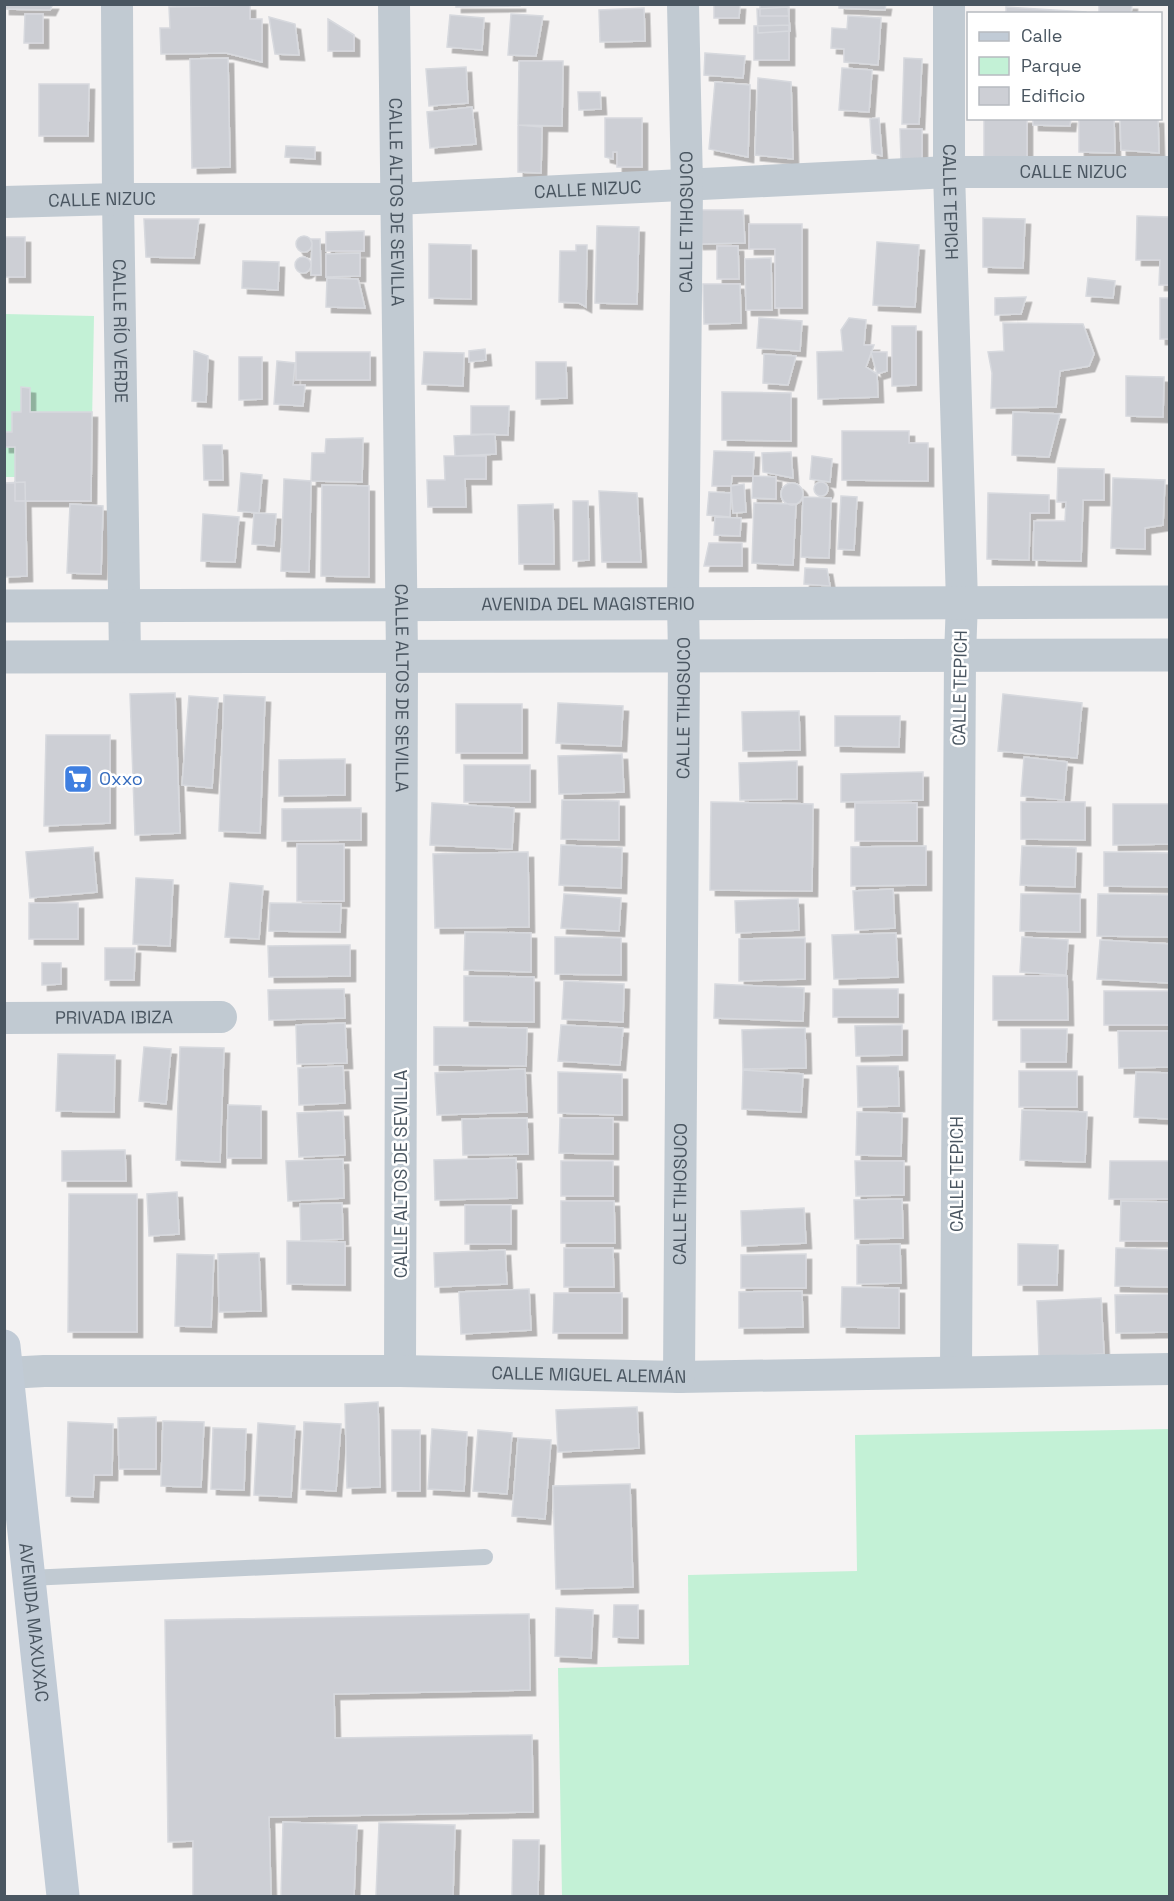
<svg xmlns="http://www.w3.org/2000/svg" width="1174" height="1901" viewBox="0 0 1174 1901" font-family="'Space Grotesk',sans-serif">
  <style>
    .green { fill: #c3f1d6 }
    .building { fill: #cdcfd5; stroke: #d7d9de; stroke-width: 1.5; filter: url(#shadow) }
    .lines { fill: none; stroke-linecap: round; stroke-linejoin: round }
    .service { stroke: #c1cad2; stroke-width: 16 }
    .minor { stroke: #c1cad2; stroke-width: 32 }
    .tertiary { stroke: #c1cad2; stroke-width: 33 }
    .secondary { stroke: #c1cbd6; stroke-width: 33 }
    .labels { text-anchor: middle; stroke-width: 5; stroke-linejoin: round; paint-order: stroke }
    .street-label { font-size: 18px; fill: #4a5661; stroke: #fff }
    .shop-label { font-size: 18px; fill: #366cbe; stroke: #fff; text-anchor: start }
  </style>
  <defs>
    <filter id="shadow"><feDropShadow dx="5.5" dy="5.5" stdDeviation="0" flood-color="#0004"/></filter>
  </defs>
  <rect width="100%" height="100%" fill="#f5f3f3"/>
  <path class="green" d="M5,314L94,316L91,477H5Z
    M1169,1429V1896H562L558,1668L689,1665L688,1575L857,1571L855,1435Z"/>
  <path class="building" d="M4,4H53L50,10L4,9Z
    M456,4H520V6L456,7Z
    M714,4H740L739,18H714Z
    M760,4H789V16H760Z
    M839,4H886L885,10L839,8Z
    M1099,4H1132L1131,14L1099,13Z
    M250,5V19H262V62L226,53L161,54L160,28H170L169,7Z
    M788,7L790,31L758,33L757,9Z
    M1006,7L1086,12V14H1006Z
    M644,8L645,41L600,42L599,10Z
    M25,14H43V43H24Z
    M511,14L543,16L536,56L508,55Z
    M450,15L484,18L482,50L447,47Z
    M848,16L881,18L878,65L844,62V49L831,48L832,28L847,29Z
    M269,17L295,24L299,55L275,54Z
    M328,19L354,35V51H328Z
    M789,25V60H754V26Z
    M705,53L745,56L743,78L704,75Z
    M228,58L230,167L192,168L190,59Z
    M904,58L922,59L919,124H902Z
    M519,61H563L562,126L518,125Z
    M466,67L468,103L429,106L426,69Z
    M842,68L872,70L869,112L839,110Z
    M758,78L791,82L793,159L755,155Z
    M715,82L750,85L748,157L709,149Z
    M39,84H89L88,136H39Z
    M578,92H600L601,109L579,110Z
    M472,107L476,144L430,148L427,112Z
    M605,118H642V167H617V152H613V159L605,157Z
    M879,118L882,156L872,153L870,119Z
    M984,118H1027V158H984Z
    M1033,118H1071L1070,126L1033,125Z
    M1079,118H1114L1115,153L1079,152Z
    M1120,118H1158L1159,153L1121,150Z
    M518,125L542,127L541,173L518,172Z
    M900,129H922V161H901Z
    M286,146L315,147V159L285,157Z
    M695,210H743L745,243L698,244Z
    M1137,216L1170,217V285H1159L1160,260H1136Z
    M983,218L1025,219L1023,268L983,267Z
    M144,219H199L194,258L146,257Z
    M749,224H802V308H775V249H749Z
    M597,226L639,227L637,304L595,303Z
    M364,231V251H326V232Z
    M296 244a8 8 0 1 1 16 0a8 8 0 1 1-16 0Z
    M4,237H25V277H4Z
    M310,239H320L321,275H311L312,243Z
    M877,242L919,245L915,307L873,305Z
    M429,244L471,245V299L429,298Z
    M576,245H587L586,307L579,303L559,302L560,251H576Z
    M717,246H738L739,279H717Z
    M360,253V276L326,277V254Z
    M295 265a8 8 0 1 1 16 0a8 8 0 1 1-16 0Z
    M771,258L772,310H746L745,259Z
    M243,261L279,262L278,290L242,288Z
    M327,278L358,279L365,308L326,307Z
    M1088,278L1115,281L1113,298L1086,296Z
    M703,284H740L741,323L704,324Z
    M1026,297L1021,314L995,315V298Z
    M1160,298H1170V339H1160Z
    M759,318L802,321L800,351L757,348Z
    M849,318L866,320L864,345H874L866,367L877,374L878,397L818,399L817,352L843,351L841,330Z
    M1003,323L1083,324L1094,354L1089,366L1060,371L1056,407L991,408L992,373L988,352L1004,351Z
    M892,326H916V385L892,386Z
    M485,349L486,360L469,362V351Z
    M194,351L208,356L206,402L192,401Z
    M296,352H370V380H296Z
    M424,352L464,353L463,386L422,384Z
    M871,352H887V371L877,374Z
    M764,354L796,356L788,385L763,383Z
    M239,357H262V399L239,400Z
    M277,361L295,363L293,385H305L303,406L274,404Z
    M536,362H566L567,398L536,399Z
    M1126,376L1164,377L1163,417L1126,416Z
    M21,387L30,388V412H92L91,501H15V447H4V432H12V412H21Z
    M722,392L791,393V441L722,440Z
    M471,406H509L508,435L471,434Z
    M1013,412L1060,414L1049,457L1012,455Z
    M842,431H909V443H928V481L842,480Z
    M495,434L496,454L455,456L454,436Z
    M363,438L362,482L311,481L312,453H325L326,439Z
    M203,445H222L223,480H204Z
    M714,451L754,452L753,476H732L731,486H712Z
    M791,452L793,478L763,472L762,453Z
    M444,456H486V479H465L466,507H428L427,480H445Z
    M812,456L832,459L830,482L810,479Z
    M1058,468L1104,469V500H1083L1081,561L1033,560L1034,521H1065L1066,502H1057Z
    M241,473L262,475L259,513L238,511Z
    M753,476L776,477V499L752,498Z
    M1113,478L1165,480L1163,525L1145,528V549L1111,548Z
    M284,479L311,481L309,572L281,571Z
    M25,482L27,576L4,577V483Z
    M814 489a7 7 0 1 1 14 0a7 7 0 1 1-14 0Z
    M781 494a11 11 0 1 1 22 0a11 11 0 1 1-22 0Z
    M744,484L746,512L733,513L731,486Z
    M322,485L369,486V577L321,576Z
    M599,491L637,493L641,562H602Z
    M709,492L731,493L730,517L707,515Z
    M988,493L1049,495V513H1030L1029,560L987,559Z
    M841,496L857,497L854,550L838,549Z
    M803,497L831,498L829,558L801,557Z
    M573,501H588L589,560L573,561Z
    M754,503L796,504L793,565L752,563Z
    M70,504L103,506L101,574L67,573Z
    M553,504L554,564H519L518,505Z
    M254,513L276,514L274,546L252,544Z
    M203,514L239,517L235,562L201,561Z
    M715,517L741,518L740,536L714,535Z
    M709,543H742V566H704Z
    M805,568L827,569L830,586L804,584Z
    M175,693L180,833L135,835L130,694Z
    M1003,694L1082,703L1077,758L998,751Z
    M224,695L265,697L260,833L219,831Z
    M189,696L218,698L212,788L182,785Z
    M558,703L623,706L621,746L556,743Z
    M456,704H522V753H456Z
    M799,711L800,750L743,751L742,712Z
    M835,716H900L899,747L835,746Z
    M46,735H110V823L44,826Z
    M622,754L624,792L559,794L558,756Z
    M1024,757L1067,762L1064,800L1021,796Z
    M345,759V795L279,796V760Z
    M797,761V799L740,800L739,763Z
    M464,765H530V802H464Z
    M923,772V800L841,802V774Z
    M562,800L619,801V840L561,839Z
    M711,802L813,804L812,891L710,890Z
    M1021,802H1085V840L1021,839Z
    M432,803L514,808L512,849L430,845Z
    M855,803H917V841H855Z
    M1113,804H1170V844L1113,845Z
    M361,808V840L282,841V809Z
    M297,844H344V901H297Z
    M561,845L622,848L621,888L559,885Z
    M926,846V885L851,886V847Z
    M1022,846L1076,848L1075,887L1020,885Z
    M93,847L97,892L30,898L26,852Z
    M528,852L529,927L435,928L433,854Z
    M1104,852L1170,853V887L1104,886Z
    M136,878L173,880L170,946L133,944Z
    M230,883L263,886L259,939L225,937Z
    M893,889L895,928L855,930L853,891Z
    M564,894L621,898L619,931L561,928Z
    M1021,894H1080V932L1020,931Z
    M1098,894L1170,895V937L1097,936Z
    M798,899L799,930L736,933L735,901Z
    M29,903H78V939H29Z
    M270,903L341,904L340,932L269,931Z
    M465,932L531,933V972L464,970Z
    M896,933L898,977L834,979L832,935Z
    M555,937L621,938V975L555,974Z
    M1022,937L1068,940L1066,975L1020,972Z
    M805,938V979L739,981V939Z
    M1100,940L1170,944V983L1097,979Z
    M350,945V976L269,977L268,946Z
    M105,948H135L134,980H105Z
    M42,963H61V984L42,985Z
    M464,976L534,977V1022L464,1021Z
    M993,976H1067L1068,1020H993Z
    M564,981L624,984L623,1022L562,1019Z
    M715,984L804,988L803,1021L714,1018Z
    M344,989L345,1018L269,1020L268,990Z
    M833,989H898V1017H833Z
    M1104,991H1170V1025H1104Z
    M345,1023L347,1063L297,1064L296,1025Z
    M561,1025L623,1028L620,1065L558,1061Z
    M902,1025V1055L856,1056L855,1026Z
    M434,1027L527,1028L526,1066L434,1065Z
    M805,1028L806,1068L743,1069L742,1030Z
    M1021,1029H1067L1066,1062H1021Z
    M1118,1031H1170V1067L1119,1068Z
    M144,1047L171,1049L166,1104L139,1101Z
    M180,1047L224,1048L220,1162L176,1160Z
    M58,1054L115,1055L114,1112L56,1111Z
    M343,1066L345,1103L299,1105L298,1068Z
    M857,1066H898L899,1106L858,1107Z
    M525,1069L527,1112L437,1115L435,1073Z
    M743,1070L803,1074L801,1112L742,1109Z
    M1019,1071H1077V1107H1019Z
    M558,1072L622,1074V1115L558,1113Z
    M1136,1072L1170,1073V1119L1134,1117Z
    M228,1105L261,1106V1158H227Z
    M1022,1110L1087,1112L1085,1162L1020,1160Z
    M343,1111L345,1155L299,1157L297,1113Z
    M857,1112L902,1113L901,1156L856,1155Z
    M527,1118L528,1154L463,1155L462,1119Z
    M560,1118H613V1154L559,1153Z
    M125,1150L126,1181H62V1151Z
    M516,1158L517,1198L435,1200L434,1160Z
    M343,1159L344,1198L288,1201L286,1161Z
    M561,1161H613V1196H561Z
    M855,1161H904V1195L856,1196Z
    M1110,1161H1170V1199H1109Z
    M177,1192L179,1234L149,1236L147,1194Z
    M69,1194H137V1332H68Z
    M902,1199L903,1238L855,1239L854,1200Z
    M561,1201H614L615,1243H561Z
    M1121,1201L1170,1202V1241H1120Z
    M342,1203L343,1239L301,1241L300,1204Z
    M465,1205H511V1244H465Z
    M804,1208L806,1243L742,1246L741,1211Z
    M287,1241L345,1242V1285L287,1284Z
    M900,1244L901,1283L857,1284V1245Z
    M1018,1244L1058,1245L1057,1285H1018Z
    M564,1248H613L614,1287H564Z
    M1116,1248L1170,1250V1287L1115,1286Z
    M505,1250L507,1284L435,1287L434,1253Z
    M259,1253L261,1311L219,1312L218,1254Z
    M177,1254L214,1255L211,1327L175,1326Z
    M806,1254V1288H741V1255Z
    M842,1287L899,1288V1328L841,1327Z
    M529,1289L531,1330L461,1334L459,1292Z
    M802,1291L803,1327L739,1328V1292Z
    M554,1293H622V1333H553Z
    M1170,1294V1332L1116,1333L1115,1295Z
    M1101,1298L1104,1354L1039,1357L1037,1301Z
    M378,1402L380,1487L347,1488L345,1404Z
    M637,1407L639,1448L558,1452L556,1410Z
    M156,1417V1469H119L118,1418Z
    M163,1421L204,1422L201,1487L161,1486Z
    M68,1422L113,1424L112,1475H94L93,1497L66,1496Z
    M304,1422L341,1424L336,1491L301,1489Z
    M258,1423L295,1426L291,1497L254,1495Z
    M213,1428L246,1429L244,1490L211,1489Z
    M432,1429L467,1432L464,1491L428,1489Z
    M392,1430H420V1491H392Z
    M478,1430L512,1433L507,1494L473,1491Z
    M518,1438L551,1440L545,1519L512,1516Z
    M630,1484L633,1587L556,1589L553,1486Z
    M614,1605H638V1638L613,1637Z
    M556,1608L593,1610L591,1658L555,1656Z
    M529,1614L530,1690L334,1694L335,1738L532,1735L533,1812L269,1817L271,1896H193V1841L168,1842L165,1620Z
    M283,1822L357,1825L354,1896H281Z
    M379,1823L455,1825L453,1896H376Z
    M513,1840H539L538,1896H512Z"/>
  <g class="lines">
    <path class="service" d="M29,1578L485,1557"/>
    <g class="minor">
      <path id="s1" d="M117,4L118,199L125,656"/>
      <path id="s2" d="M394,4L402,656L400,1371"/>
      <path id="s3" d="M949,4V172L962,602L960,655L956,1372"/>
      <path id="s4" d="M4,202L118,199H395L949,172H1170"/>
      <path id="s5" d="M4,1018L221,1017"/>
      <path id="s6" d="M7,1373L44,1371H400L679,1377L1170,1369"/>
      <path id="s7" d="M679,1377L684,655L683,603L687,185L683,4"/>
    </g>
    <g class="tertiary">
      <path id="s8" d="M4,606L1170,602"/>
      <path d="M4,657L1170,655"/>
    </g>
    <path class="secondary" id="s9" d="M4,1346L63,1896"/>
  </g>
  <defs>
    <g id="supermarket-square" transform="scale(1.5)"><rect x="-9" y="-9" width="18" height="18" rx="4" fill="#3f7fe0" stroke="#fff"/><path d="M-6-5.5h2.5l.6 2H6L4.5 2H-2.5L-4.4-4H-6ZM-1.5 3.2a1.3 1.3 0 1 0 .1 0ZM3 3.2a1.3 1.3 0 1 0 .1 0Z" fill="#fff"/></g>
  </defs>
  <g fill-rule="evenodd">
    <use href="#supermarket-square" x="78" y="779"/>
  </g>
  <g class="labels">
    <g class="street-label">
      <text dy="6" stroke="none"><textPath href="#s4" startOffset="1070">CALLE NIZUC</textPath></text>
      <text dy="6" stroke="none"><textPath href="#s4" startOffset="584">CALLE NIZUC</textPath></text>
      <text dy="6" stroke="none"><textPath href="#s4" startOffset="98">CALLE NIZUC</textPath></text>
      <text dy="6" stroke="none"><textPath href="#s2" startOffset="198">CALLE ALTOS DE SEVILLA</textPath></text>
      <text dy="6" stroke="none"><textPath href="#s3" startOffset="198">CALLE TEPICH</textPath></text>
      <text dy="6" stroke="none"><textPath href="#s7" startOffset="1155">CALLE TIHOSUCO</textPath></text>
      <text dy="6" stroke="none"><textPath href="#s1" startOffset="327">CALLE RÍO VERDE</textPath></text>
      <text dy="6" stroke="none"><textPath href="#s8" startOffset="584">AVENIDA DEL MAGISTERIO</textPath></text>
      <text dy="6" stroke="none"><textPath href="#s2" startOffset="684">CALLE ALTOS DE SEVILLA</textPath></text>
      <text transform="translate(960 688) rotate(-89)" y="6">CALLE TEPICH</text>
      <text dy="6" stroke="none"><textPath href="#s7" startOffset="669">CALLE TIHOSUCO</textPath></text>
      <text dy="6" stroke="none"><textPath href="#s5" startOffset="110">PRIVADA IBIZA</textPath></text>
      <text transform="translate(401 1174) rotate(-90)" y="6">CALLE ALTOS DE SEVILLA</text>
      <text transform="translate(957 1174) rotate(-90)" y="6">CALLE TEPICH</text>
      <text dy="6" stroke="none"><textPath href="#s7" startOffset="183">CALLE TIHOSUCO</textPath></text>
      <text dy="6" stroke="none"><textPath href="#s6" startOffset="582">CALLE MIGUEL ALEMÁN</textPath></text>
      <text dy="6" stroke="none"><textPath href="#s9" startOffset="278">AVENIDA MAXUXAC</textPath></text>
    </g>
    <g class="shop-label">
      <text x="99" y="785">Oxxo</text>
    </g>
  </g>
  <rect width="1174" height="1901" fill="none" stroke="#4a5661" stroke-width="12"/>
  <rect x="967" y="12" width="195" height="108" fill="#ffffff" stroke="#b7bbc0" stroke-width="1.5"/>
  <rect x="979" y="32" width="30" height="9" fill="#c1cbd6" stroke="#b7bbc0" stroke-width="1.5"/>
  <text x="1021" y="42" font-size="18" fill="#4a5661">Calle</text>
  <rect x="979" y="57" width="30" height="18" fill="#c3f1d6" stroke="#b7bbc0" stroke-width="1.5"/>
  <text x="1021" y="72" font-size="18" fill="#4a5661">Parque</text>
  <rect x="979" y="87" width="30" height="18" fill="#cdcfd5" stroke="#b7bbc0" stroke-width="1.5"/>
  <text x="1021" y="102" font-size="18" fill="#4a5661">Edificio</text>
</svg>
